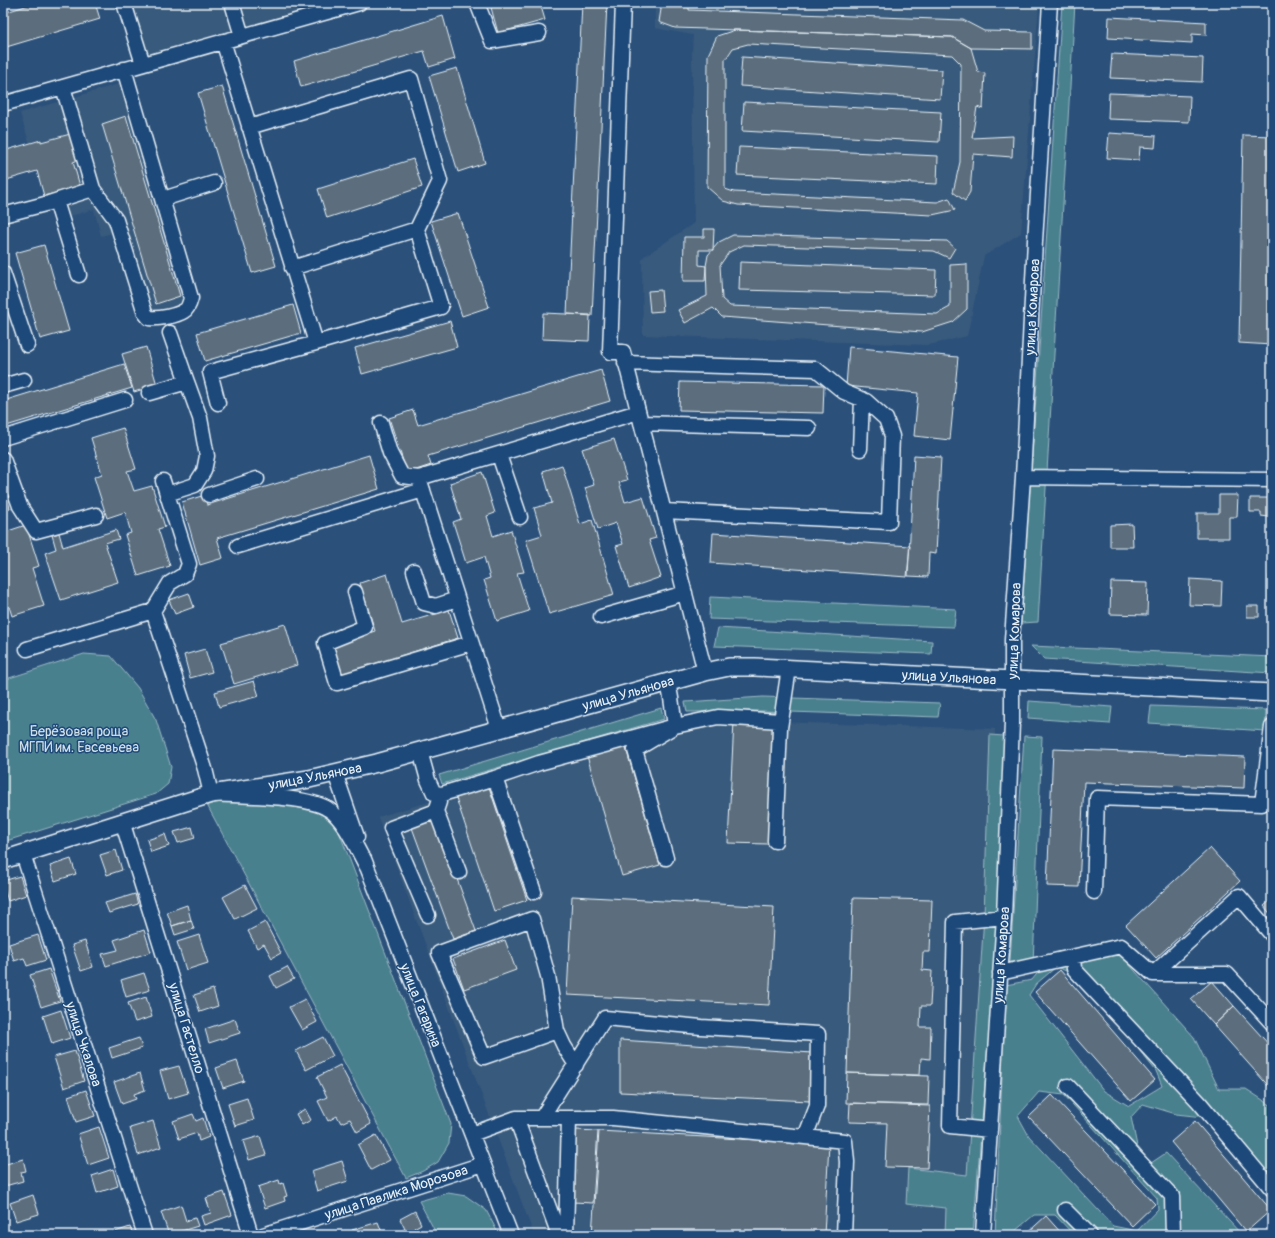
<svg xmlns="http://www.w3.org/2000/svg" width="1275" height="1238" viewBox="0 0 1275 1238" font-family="Pangolin,sans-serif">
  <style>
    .built { fill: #395a7c }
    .green { fill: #4a808e; stroke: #99b8c3; fill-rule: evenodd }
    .building { fill: #5b6e7d; stroke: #e8f1f8 }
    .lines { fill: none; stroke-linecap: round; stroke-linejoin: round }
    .minor-casing { stroke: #e8f1f8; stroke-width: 17 }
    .major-casing { stroke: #e8f1f8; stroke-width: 20 }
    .minor { stroke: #1f4a7a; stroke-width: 14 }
    .major { stroke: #1f4a7a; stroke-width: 17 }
    .labels { text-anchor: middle; stroke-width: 3; stroke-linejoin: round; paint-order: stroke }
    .street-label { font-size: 14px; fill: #e8f1f8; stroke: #1f4a7a }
    .park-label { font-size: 14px; fill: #d0e0e8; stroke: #1f4a7a }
  </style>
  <rect width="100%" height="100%" fill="#2b517b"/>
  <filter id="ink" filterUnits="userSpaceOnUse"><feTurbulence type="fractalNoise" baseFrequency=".025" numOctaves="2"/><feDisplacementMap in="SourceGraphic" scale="8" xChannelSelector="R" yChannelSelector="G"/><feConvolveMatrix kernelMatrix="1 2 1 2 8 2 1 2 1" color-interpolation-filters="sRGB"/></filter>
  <g filter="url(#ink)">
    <path class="built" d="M131,3H328L329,4L148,57Z
      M655,3H1039L1021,233L984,256L967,336L929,345L643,335L642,258L694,223L692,53L693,35L655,28Z
      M119,84L190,315L155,325L123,230L101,236L94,209L54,221L20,113Z
      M707,720L995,729L974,1235H534L378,817Z"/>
    <path class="green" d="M1062,3H1075L1038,622L1021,623Z
      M710,597L956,609L954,627L709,619Z
      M718,628L932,641L931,654L714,646Z
      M1031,646L1272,657V673L1044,659Z
      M84,654L111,656L138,688L156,720L171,767L168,784L156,794L3,842V680Z
      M763,697L940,703L938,717L761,711L687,712L685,702Z
      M1029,701L1112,707L1110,724L1028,718Z
      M1151,706L1266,710L1265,731L1149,723Z
      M661,708L664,719L442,784L439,775Z
      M990,735L1004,736L998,918L973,1235H945L946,1208L906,1204L908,1168L967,1175L984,916Z
      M1024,736L1042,737L1033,964L1010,962Z
      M236,797L317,808L330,815L338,829L451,1124L449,1143L438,1162L423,1171L406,1178L207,805Z
      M1119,953L1194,1037L1219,1089H1246L1272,1106V1200L1268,1193L1203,1117L1176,1114L1143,1104L1131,1117L1137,1146L1151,1163L1166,1153L1242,1235H1074L1055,1215H1034L1015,1231L1014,1235H995L1006,985L1032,980L1052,955ZM1056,967L1079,976L1156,1071L1162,1086L1129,1106L1104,1091L1029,995L1036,984ZM1039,1092L1064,1095L1157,1198L1158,1209L1137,1231L1113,1226L1029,1136L1018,1116Z
      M448,1193L466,1196L486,1210L499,1235H437L419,1201Z"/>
    <path class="building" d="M35,3H95L100,19L3,48V13Z
      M495,3H540L545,20L498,33L490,4Z
      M582,3H607L592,316L567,314Z
      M662,3H689V10L963,20L984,31L1032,32V49L971,48L952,37L675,28L659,22Z
      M443,16L455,59L429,67L424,51L301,87L294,61Z
      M1109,17L1206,22V35L1192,34V43L1108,38Z
      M735,30L952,37L971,48L978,72L985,73L983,109L977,107L972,138L1013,136L1012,157L973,154L970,192L965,201L953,192L960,162L961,64L952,55L748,44L733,48L725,60V189L734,192L937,202L949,198L955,210L932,215L738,205L723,201L707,187L708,55L717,36Z
      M1112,54L1203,58L1202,82L1110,78Z
      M742,57L942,70L940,99L740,86Z
      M457,68L485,163L458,172L429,76Z
      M222,86L276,266L252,273L198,93Z
      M1109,93L1190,96L1189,122L1108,119Z
      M744,102L941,112L939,142L742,131Z
      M126,116L180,296L156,304L102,124Z
      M74,133L81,159L73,162L80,186L44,196L37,171L3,181V151L41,140V142Z
      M1109,133L1156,136L1155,148L1140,147L1139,160L1107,158Z
      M1243,135L1272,136V345L1239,343Z
      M739,147L938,156L937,184L737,175Z
      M413,159L422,187L327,218L318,189Z
      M458,213L489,307L462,316L431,221Z
      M704,229H714L713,250H699V265L706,266L705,281H683L684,237H704Z
      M733,235L947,241L955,248L949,258L934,251L744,245L729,252L720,265L722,299L730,306L937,314L950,307V265L967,264V309L953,322L922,332L722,317L713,308L685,323L678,310L707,296L706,266L708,255L719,242Z
      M44,245L69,331L40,339L15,253Z
      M740,262L936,270L935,295L739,290Z
      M661,290L663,311L650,312L648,291Z
      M293,305L301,333L205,361L197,333Z
      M543,313L590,315L589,341L542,339Z
      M450,321L457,347L362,374L355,348Z
      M146,347L157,385L134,392L122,354Z
      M849,347L958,357L950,440L914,436L918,393L846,386Z
      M124,364L132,388L3,427V401Z
      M601,370L610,401L428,456L431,465L407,473L389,418L413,410L418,425Z
      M680,382L824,385L823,413L679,410Z
      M123,428L136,469L127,471L134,491L152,486L165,527L158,529L170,566L138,576L125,535L131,533L125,512L107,518L94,477L102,474L91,438Z
      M614,439L627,480L619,482L625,502L643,497L656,538L649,540L661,577L629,588L616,546L623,544L616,523L598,529L585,488L594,485L582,449Z
      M369,455L379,489L217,538L223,558L200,565L182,502L205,495L207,505Z
      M914,455L941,457L936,554L929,553L928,577L908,576Z
      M562,465L580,524L592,520L614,595L549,614L526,540L542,535L534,508L552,503L543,471Z
      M482,472L495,513L487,516L493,536L511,530L524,572L517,573L529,611L497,621L484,580L490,578L484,557L466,563L453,522L461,519L450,483Z
      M3,485L10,508L3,510Z
      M1219,495H1238L1237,517H1229V538H1197V513H1219Z
      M1250,498H1272V513H1269V517L1261,516V512H1250Z
      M3,514L8,531L26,525L39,566L32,568L44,606L12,616L3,587V574L6,573L3,564Z
      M1132,524L1133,547H1110V525Z
      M116,530L119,539L105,543L118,582L61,600L45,553L56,549L52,535L59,533L63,547Z
      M713,533L910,546L907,577L711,563Z
      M387,574L402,624L449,610L458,638L342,674L333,644L375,631L360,583Z
      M1269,575H1272V600H1269Z
      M1190,579L1222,581L1221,606L1189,605Z
      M1111,582L1148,583L1147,615L1110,614Z
      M189,593L194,607L175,614L169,600Z
      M1247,606H1259V617H1247Z
      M285,624L297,665L234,684L221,643Z
      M205,649L212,672L190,678L184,655Z
      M254,681L259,696L219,707L215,692Z
      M734,721L773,723L768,844L728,843Z
      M625,745L660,865L622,876L587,756Z
      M1053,749L1245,757L1244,788L1084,782L1079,887L1047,886Z
      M488,784L527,900L494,911L455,795Z
      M434,816L476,931L453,939L411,825Z
      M192,827L195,838L178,843L174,832Z
      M165,834L169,846L151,852L147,840Z
      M1210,848L1240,881L1156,958L1126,925Z
      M116,850L122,870L107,875L100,855Z
      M71,859L76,874L55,881L50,866Z
      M20,876L26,895L8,901L3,885V881Z
      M245,885L257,908L235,919L223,897Z
      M135,894L138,904L109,913L105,903Z
      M572,896L774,907L769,1005L567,995Z
      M853,898L932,900L930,952H923L922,970L932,971L930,1006H921L920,1027H931L930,1059L921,1058L920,1075L847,1073Z
      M1272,899V916L1264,906Z
      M187,905L191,920L172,926L167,912Z
      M191,920L194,929L175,935L172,926Z
      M265,922L281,953L272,958L264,944L257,948L248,931Z
      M144,930L151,952L106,966L102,954L118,950L114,940Z
      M38,935L46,960L27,966L24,958L14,961L9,944Z
      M199,935L208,963L186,970L177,942Z
      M505,940L516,970L464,989L453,959Z
      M85,941L93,967L81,971L72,945Z
      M287,967L294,979L276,988L270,976Z
      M49,969L60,1001L41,1007L30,975Z
      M1060,970L1155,1080L1131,1101L1035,992Z
      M144,973L150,990L126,997L121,980Z
      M1212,981L1234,1006L1214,1025L1191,999Z
      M213,989L218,1006L200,1012L194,995Z
      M146,997L152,1017L135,1022L128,1003Z
      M305,999L317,1022L302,1030L289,1007Z
      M1234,1006L1272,1048V1090L1214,1025Z
      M61,1010L70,1038L52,1044L43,1016Z
      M235,1019L240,1033L209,1043L205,1029Z
      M323,1037L333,1056L306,1070L296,1051Z
      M139,1038L142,1048L112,1058L109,1048Z
      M620,1040L812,1053L810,1101L620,1092Z
      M75,1051L84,1081L64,1088L54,1057Z
      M237,1061L244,1081L223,1088L216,1068Z
      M340,1065L371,1124L357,1132L350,1119L341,1123L337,1116L328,1121L318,1101L327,1097L317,1077Z
      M179,1066L188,1093L168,1099L160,1071Z
      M140,1073L145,1090L134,1094L136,1099L122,1104L114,1082Z
      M847,1073L929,1076L928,1105L846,1103Z
      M86,1090L95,1116L76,1122L68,1096Z
      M1052,1095L1155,1204L1132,1226L1029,1117Z
      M247,1098L254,1120L235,1126L228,1104Z
      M850,1103L930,1106L927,1168L885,1167L887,1123L849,1122Z
      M305,1109L311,1120L302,1125L296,1114Z
      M193,1114L196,1121L203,1118L209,1137L199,1141L197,1133L179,1139L173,1121Z
      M3,1121L8,1139L3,1140Z
      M153,1121L161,1147L138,1155L130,1128Z
      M1195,1121L1271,1210L1246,1232L1171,1142Z
      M99,1127L109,1158L88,1165L78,1134Z
      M576,1130L598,1131L593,1203L572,1202Z
      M599,1131L829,1144L824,1235H592Z
      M376,1135L390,1160L371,1170L358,1145Z
      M260,1136L266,1155L249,1160L243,1141Z
      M23,1159L26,1171L21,1172L23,1181L5,1186L3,1179V1165Z
      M342,1161L348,1181L317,1191L311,1171Z
      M113,1169L118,1186L97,1193L92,1176Z
      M279,1180L280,1184L283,1183L287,1196L284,1197L285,1201L265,1208L258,1187Z
      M224,1192L232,1215L204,1225L201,1216L211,1213L206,1198Z
      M33,1195L39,1214L16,1221L10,1203Z
      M181,1205L186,1221L195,1218L198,1226L169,1235L161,1212Z
      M415,1211L421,1224L414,1228L417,1235H399L397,1233L405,1229L400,1219Z
      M1046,1216L1063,1235H1025Z
      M378,1222L383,1235H353L352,1230Z
      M130,1227L133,1235H113L112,1233Z
      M37,1230L39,1235H22Z"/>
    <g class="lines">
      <g class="minor-casing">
        <path id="minor" d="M124,3L143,64
          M232,3L242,36
          M477,3L492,41L539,33
          M623,3L610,352H623L705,672
          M223,41L316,343L441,307L417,229L292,268
          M63,87L93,189L116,220L145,313L149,318C159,319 176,316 184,311C188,309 190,302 191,298L124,69
          M3,104L359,3
          M249,127L411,79L440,181L417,229
          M163,199L214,183
          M56,201L79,275
          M3,215L49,203L93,189
          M3,273L27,345
          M170,333L187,382
          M625,363L816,369L844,392L866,401L886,419L892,436L889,522L664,511
          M3,386L24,380
          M149,393L187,382L200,418L207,456L204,471L195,485L167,494L189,564L185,574L170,583L153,611
          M218,403L210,372L316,343
          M381,423L390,453L402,476L419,478
          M641,423L809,428
          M3,438L125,400
          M860,449L862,399
          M499,455L520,517
          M3,459L20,506L36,531L96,515
          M1023,477L1272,480
          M163,481L167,494
          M209,495L257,479
          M238,546L423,490
          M414,571L424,603L436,606L457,599
          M355,592L365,627L325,643L337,683L471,643
          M601,617L685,593
          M27,649L153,611L205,769L211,794C239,796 306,795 328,809C344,818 358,851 367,867
          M499,729L419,478L638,412
          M420,751L428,780L434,793L442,794L495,778L534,892
          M335,773L357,837
          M495,778L539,763L675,726L718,717L781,721
          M439,802L436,811L459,872
          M122,821L251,1235
          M775,841L780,728L789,668
          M23,854L145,1235
          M666,858L635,750L675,726L671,698L668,682
          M364,859L511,1235
          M1094,892L1097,798L1262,804L1272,727
          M428,915L391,828L436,811
          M1073,957L1074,969L1199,1102L1272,1189
          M1000,973L1121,946L1153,974H1227L1272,1023
          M1153,974L1239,896L1272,935
          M557,1031L484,1057L439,953L532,919L548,976L557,1031L564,1046L576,1065
          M1068,1086L1172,1196L1173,1235
          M542,1117L605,1018L701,1027L818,1034L817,1106L805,1137
          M516,1118L559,1235
          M990,1130L950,1126L955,922L1004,917
          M472,1134L516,1118H613L845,1141L847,1162L844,1235
          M1065,1210L1090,1235
          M263,1235L483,1164
          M566,1235L569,1118
          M983,1235L1004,917L1012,723V640L1023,477L1035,241L1050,3"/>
      </g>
      <g class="major-casing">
        <path id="major" d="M3,860L211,794L309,779L377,763L705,672L729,667H755L1272,693"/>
      </g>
      <use href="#minor" class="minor"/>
      <use href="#major" class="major"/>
    </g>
  </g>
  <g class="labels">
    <g class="street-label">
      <text transform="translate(1032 307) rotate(-87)" y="5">улица Комарова</text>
      <text transform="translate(1014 631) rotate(-88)" y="5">улица Комарова</text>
      <text transform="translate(949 677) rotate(3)" y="5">улица Ульянова</text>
      <text transform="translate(628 693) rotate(-16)" y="5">улица Ульянова</text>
      <text transform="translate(315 776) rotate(-11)" y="5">улица Ульянова</text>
      <text transform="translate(1001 955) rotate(-86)" y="5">улица Комарова</text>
      <text transform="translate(421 1005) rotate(68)" y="5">улица Гагарина</text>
      <text transform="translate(187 1028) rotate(73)" y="5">улица Гастелло</text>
      <text transform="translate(84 1044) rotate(72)" y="5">улица Чкалова</text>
      <text transform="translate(396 1192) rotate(-18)" y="5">улица Павлика Морозова</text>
    </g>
    <g class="park-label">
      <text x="79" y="736">Берёзовая роща<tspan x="79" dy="16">МГПИ им. Евсевьева</tspan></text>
    </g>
  </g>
  <rect width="1275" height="1238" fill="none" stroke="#1f4a7a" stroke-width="16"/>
  <rect x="8" y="8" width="1259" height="1222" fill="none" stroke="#e8f1f8" stroke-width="1.5" filter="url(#ink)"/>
</svg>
